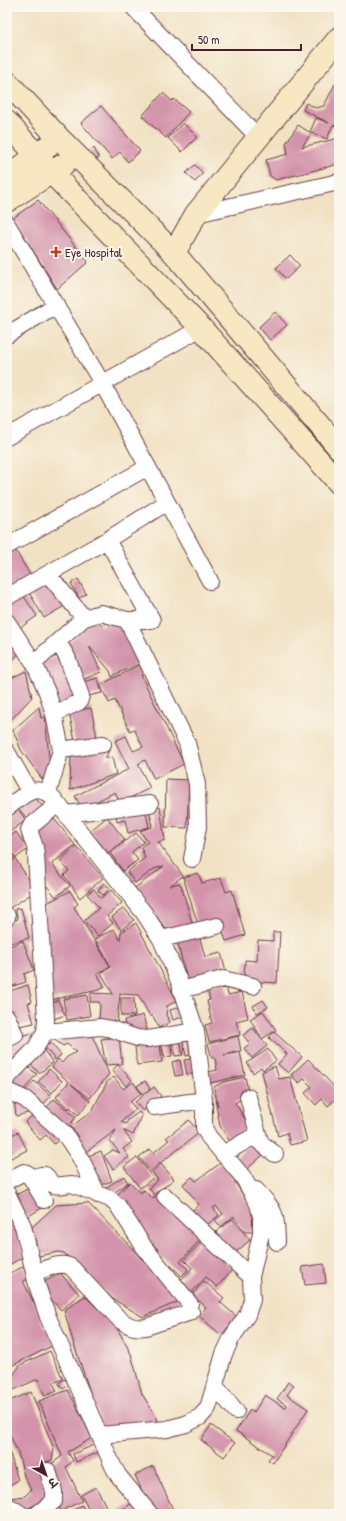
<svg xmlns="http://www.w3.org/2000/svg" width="346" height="1521" viewBox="0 0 346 1521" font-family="'Patrick Hand','Playpen Sans Deva',sans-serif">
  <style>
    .building { fill: #d394ab }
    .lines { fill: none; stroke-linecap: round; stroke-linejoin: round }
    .street-casing { stroke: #633c42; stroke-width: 18 }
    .secondary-casing { stroke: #633c42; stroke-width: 24 }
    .street { stroke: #fff; stroke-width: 16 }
    .secondary { stroke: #f7e8c3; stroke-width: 22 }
    .poi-dot { fill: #c8321e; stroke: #fbf7ec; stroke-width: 1.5 }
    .labels { text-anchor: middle; stroke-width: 4; stroke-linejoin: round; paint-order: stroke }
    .poi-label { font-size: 13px; fill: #4a1f2b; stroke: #fbf7ec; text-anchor: start }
  </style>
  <rect width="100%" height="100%" fill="#fbf7ec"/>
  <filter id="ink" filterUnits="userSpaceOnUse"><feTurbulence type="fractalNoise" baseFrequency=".025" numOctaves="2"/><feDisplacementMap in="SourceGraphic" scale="8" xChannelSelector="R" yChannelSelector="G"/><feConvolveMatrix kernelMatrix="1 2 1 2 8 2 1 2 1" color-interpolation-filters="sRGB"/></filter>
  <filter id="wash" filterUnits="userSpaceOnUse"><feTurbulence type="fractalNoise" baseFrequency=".012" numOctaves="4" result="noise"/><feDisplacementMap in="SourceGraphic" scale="16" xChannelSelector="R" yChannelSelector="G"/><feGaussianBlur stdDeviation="0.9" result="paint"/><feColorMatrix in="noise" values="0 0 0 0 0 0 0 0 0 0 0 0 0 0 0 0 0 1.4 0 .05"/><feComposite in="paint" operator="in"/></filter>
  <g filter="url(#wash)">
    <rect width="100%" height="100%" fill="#f2e2c4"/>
    <g id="blocks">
      <path class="building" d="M335,84L339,86V127L333,125L327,139L310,132L316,118L329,123L303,110L306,103L316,108L324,106Z
        M163,93L172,101L174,99L189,112L166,138L142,116Z
        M101,106L140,151L128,162L120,152L112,159L81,123Z
        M183,123L197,137L182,152L168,138Z
        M298,125L311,133L302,147L339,138V164L276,180L270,176L266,160L288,154L286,143Z
        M94,148L99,158L93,161L88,152Z
        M195,165L203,173L195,182L186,173Z
        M38,200L88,262L57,289L13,218Z
        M290,255L300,266L286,279L276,268Z
        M275,312L287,325L270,340L259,327Z
        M14,548L31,576L7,591V552Z
        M49,577L66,605L44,618L27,589Z
        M78,579L86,594L79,598L71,583Z
        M23,595L37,616L17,630L7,615V606Z
        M96,619L102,626L104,624L121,620L141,663L116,674L112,677L110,671L89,646L101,672L82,680L68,644L91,621Z
        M7,636L19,653L7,667Z
        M62,654L77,699L57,706L41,662Z
        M140,665L144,674L141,675L184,764L154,779L145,760L138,764L150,788L120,803L115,792L82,809L75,796L129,769L115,741L126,736L133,751L143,747L134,729L130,731L115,700L109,703L100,685Z
        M26,671L32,697L7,724V680Z
        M98,678L102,693L88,696L83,682Z
        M39,707L41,718L45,717L51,776L42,779L21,750L13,730Z
        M91,708L98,742L76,746L69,712Z
        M109,750L105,759L112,757L116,774L70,790L71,753Z
        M166,779L189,780L187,828L165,827Z
        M32,794L43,807L29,820L17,807Z
        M15,805L26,820L7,834V811Z
        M160,807L165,840L158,842L183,876L169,886L179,883L181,885L193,926L169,933L135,888L164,866L154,869L135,883L127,872L145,858L141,847L148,842L140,831L152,827L149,809Z
        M145,808L149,827L128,833L125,820L117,822L116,815Z
        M51,815L75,845L52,864L70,886L56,897L46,885L45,886L32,832Z
        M107,817L125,840L108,853L90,831Z
        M16,832L28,849L16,858L7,845V839Z
        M136,833L144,842L132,852L138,860L123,871L110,853Z
        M76,846L103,878L80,898L64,875L69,871L60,861Z
        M7,848L14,857L7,862Z
        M15,858L36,891L8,909L7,907V884L9,883L7,878V868Z
        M198,873L202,883L221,878L226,892L232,890L245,935L226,941L220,922L199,928L183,877Z
        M104,883L110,888L103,895L98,891Z
        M94,889L101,898L111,890L122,903L107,916L113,923L98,936L84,921L99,908L87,894Z
        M70,891L78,904L74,907L110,966L97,974L105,987L99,990L50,1000L43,905Z
        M21,908L29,938L7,944V922L18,919L15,909Z
        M124,908L134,920L121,930L112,917Z
        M136,923L177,1001L167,1006L166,1015L170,1022L159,1028L153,1016H150L138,995L120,994L117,1022L99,1021L100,1005L99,1002H90L91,993L113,994L101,973L111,967L95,939L114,929L120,940L121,932Z
        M273,932H280L277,983L244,981L245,960L257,961L258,940L273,941Z
        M199,935L205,957L221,953L227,976L188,983L177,941Z
        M23,941L34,970L24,974L26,982L7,988V947Z
        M225,982L228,995L242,992L248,1018L236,1021L240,1035L209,1042L205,1025L212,1023L207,1001L210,1000L207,987Z
        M28,985L32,1002L28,1003L34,1023L14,1027L7,1011V992Z
        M87,995L90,1016L67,1020L63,999Z
        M121,998H134L135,1016H121Z
        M58,1000L65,1015L51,1020L48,1005Z
        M263,1000L268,1007L257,1013L253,1006Z
        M180,1007L183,1017L173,1020L170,1010Z
        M263,1011L276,1030L262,1039L250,1019Z
        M143,1015L147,1030L127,1035L124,1020Z
        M253,1028L267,1046L252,1058L244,1048L250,1044L243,1035Z
        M90,1031L109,1074L90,1098L71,1084L90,1101L78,1115L70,1107L69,1109L56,1097L69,1082L52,1067L58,1059L62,1063L67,1057L77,1052L67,1044L63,1046L52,1038Z
        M274,1032L302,1057L288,1073L278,1064L287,1054L269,1038Z
        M34,1033L33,1045L7,1070V1044L19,1036Z
        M238,1036L241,1051L224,1055L240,1052L245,1075L210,1083L208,1072L217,1070L215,1058H212L208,1044Z
        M119,1037L122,1064L106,1065L101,1039Z
        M192,1039L194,1054L186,1056L183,1041Z
        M180,1040L183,1055L175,1056L172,1042Z
        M170,1041L172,1056L164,1057L161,1043Z
        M51,1043L61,1055L55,1060L45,1047Z
        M160,1043L162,1062L137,1065L135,1046Z
        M41,1046L53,1063L39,1073L28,1061Z
        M268,1049L276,1061L263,1070L261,1067L253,1073L247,1063Z
        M193,1059L195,1073L187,1075L184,1060Z
        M308,1059L339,1092V1096L328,1106L322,1099L316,1105L305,1093L312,1087L304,1079L299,1083L291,1075Z
        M180,1060L183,1075L175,1076L172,1062Z
        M23,1064L37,1074L20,1094L7,1087Z
        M118,1065L132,1080L126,1086L112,1070Z
        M275,1066L279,1079L290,1077L307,1141L290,1145L287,1133L278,1136L262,1072Z
        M49,1069L62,1081L52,1093L38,1082Z
        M114,1077L123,1089L133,1082L141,1093L130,1102L136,1109L121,1122L126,1124L128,1120L139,1112L142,1116L133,1135L123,1130L132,1142L123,1149L129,1157L113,1169L104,1156L113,1150L120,1153L110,1141L116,1130L82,1155L74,1145L78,1137L71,1127L92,1111L107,1082Z
        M245,1077L249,1094L235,1103L254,1133L233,1146L220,1126L215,1100L218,1106L214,1087L223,1082Z
        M34,1081L51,1096L40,1108L23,1093Z
        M145,1081L150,1089L142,1094L137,1086Z
        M154,1087L161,1096L143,1111L135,1102Z
        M54,1099L76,1117L66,1130L43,1112Z
        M14,1100L28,1102V1113L16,1116Z
        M37,1112L60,1139L54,1144L46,1135L40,1140L25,1122Z
        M189,1120L199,1133L150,1171L139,1157L150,1149L153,1153L169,1140L166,1138Z
        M18,1132L27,1150L7,1160V1137Z
        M252,1143L263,1155L245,1171L235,1159Z
        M101,1151L112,1181L98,1186L88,1156Z
        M137,1157L153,1178L140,1188L124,1167Z
        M222,1162L257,1217L253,1232H245L234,1218V1216L221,1227L215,1220L223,1214L216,1206L213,1208L219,1215L203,1228L190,1212L199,1205L183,1184L192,1177L196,1181Z
        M161,1164L174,1179L154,1195L149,1188L158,1180L152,1172Z
        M124,1176L128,1183L110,1195L105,1188Z
        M130,1182L141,1193L144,1190L153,1199L159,1192L205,1234L180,1262L188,1269L182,1276L157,1253L159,1250L134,1227L138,1222L113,1199Z
        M31,1187L42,1208L25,1218L14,1196Z
        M88,1203L182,1300L143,1317L113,1299L64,1253L58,1252L39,1256L32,1227L56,1205Z
        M7,1209L25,1256L7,1266Z
        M232,1219L250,1240L234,1254L216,1232Z
        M203,1240L233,1269L217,1287L206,1277L191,1293L179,1282L192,1268L184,1260Z
        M324,1264L326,1283L305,1285L302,1267Z
        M23,1267L29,1279L23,1281L54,1345L7,1368V1274Z
        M60,1273L79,1294L61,1310L46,1294L41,1284Z
        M204,1281L224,1298L220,1302L237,1317L221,1335L199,1316L206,1307L192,1295Z
        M85,1296L117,1328L131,1354L142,1394L158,1420L155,1427L104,1430L93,1401L72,1338L64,1310Z
        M50,1351L63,1379L53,1383L57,1391L45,1396L38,1379L7,1393V1379L12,1377L20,1365Z
        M65,1379L69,1385L63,1389L59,1383Z
        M288,1382L294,1385L287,1395L308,1409L273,1463L268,1460L272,1455L236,1431L250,1410L254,1412L265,1395L285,1408L287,1405L277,1399Z
        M68,1390L92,1438L68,1452L73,1461L66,1467L82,1501L61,1511L57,1502L49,1466L62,1456L39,1401Z
        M31,1392L54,1449L52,1460L42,1463L50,1498L26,1509L13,1505L10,1498L25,1496L31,1490L24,1476L18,1453L7,1428V1402Z
        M211,1425L235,1443L224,1457L201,1440Z
        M101,1442L104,1450L76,1462L73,1454Z
        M7,1444L18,1480L7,1487Z
        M153,1466L175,1514H160L157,1508L151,1511L135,1475Z
        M96,1487L110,1514H91L81,1495Z
        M134,1502L140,1513L139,1514H115Z
        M82,1505L87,1514H66Z"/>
    </g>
  </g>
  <g filter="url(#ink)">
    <use href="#blocks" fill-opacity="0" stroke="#633c42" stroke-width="1"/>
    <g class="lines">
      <g class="street-casing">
        <path id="street" d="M133,7L258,137
          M196,214L339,182
          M7,224L102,383L210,581
          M7,335L56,305
          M7,437L201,328
          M7,546L148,467
          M48,574L84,618
          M7,597L107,540L166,503
          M127,620L187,743L197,784L198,827L192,859
          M7,622L34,663L47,692L54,714L61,750L48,793
          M34,663L84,618L101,613L127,620H152L107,540
          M54,714L79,702L81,696L67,657L58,642
          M61,750L103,744
          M7,752L29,791
          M7,808C24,796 35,780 54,799L144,913L161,939L179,981L196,1031L204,1100V1128L209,1137L243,1177L258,1204L261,1216V1234L251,1277L252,1300L247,1315L231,1339L224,1354L208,1408L200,1417L186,1424L167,1429L100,1435
          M66,814L150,804
          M7,916V917
          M161,939L217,926
          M181,990L223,979L253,986
          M7,1017L15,1035L7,1039
          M45,1032L101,1027L111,1029L137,1038L148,1039L196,1031
          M7,1078L35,1049L45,1032L46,1019L36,855L35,847L29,830L31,826L58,804
          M7,1091L25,1099L64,1133L80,1157L98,1195
          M248,1097L260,1141
          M154,1107L204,1100
          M223,1154L251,1138H255L275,1154
          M31,1178L44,1200
          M7,1181L24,1172L27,1173L31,1178L41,1175H45C48,1177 49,1180 51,1183C56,1188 65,1184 72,1184L110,1199L118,1206L144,1247L190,1304
          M256,1190C276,1212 276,1212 277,1242
          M7,1193L23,1226L37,1285L48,1317L113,1466L118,1475L150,1514
          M165,1196L251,1277
          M34,1273C46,1269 62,1260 72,1268L120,1320C129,1326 135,1329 146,1327L191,1312
          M215,1386L236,1411
          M7,1505L21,1514
          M37,1514L54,1501V1491L48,1471"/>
      </g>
      <g class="secondary-casing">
        <path id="secondary" d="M7,82L59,138L174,253L339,448
          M7,122L52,173L201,328L339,483
          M7,178L47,147
          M7,201L63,165
          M174,253L196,214L339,38"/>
      </g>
      <use href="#street" class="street"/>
      <use href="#secondary" class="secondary"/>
    </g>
  </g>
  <path class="poi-dot" d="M54 246h4v4h4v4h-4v4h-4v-4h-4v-4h4z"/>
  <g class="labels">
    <g class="poi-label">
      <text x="65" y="257">Eye Hospital</text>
    </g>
  </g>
  <rect width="346" height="1521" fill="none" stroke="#fbf7ec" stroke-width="24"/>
  <g transform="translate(46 1475) rotate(140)" stroke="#fbf7ec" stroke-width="3" paint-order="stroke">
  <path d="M0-3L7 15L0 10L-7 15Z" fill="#4a1f2b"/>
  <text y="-6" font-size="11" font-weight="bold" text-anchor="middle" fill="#4a1f2b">उ</text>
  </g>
  <path d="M192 44v6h109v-6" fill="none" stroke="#4a1f2b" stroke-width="2"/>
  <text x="198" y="44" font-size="12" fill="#4a1f2b" stroke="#fbf7ec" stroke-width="3" paint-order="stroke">50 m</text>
</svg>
